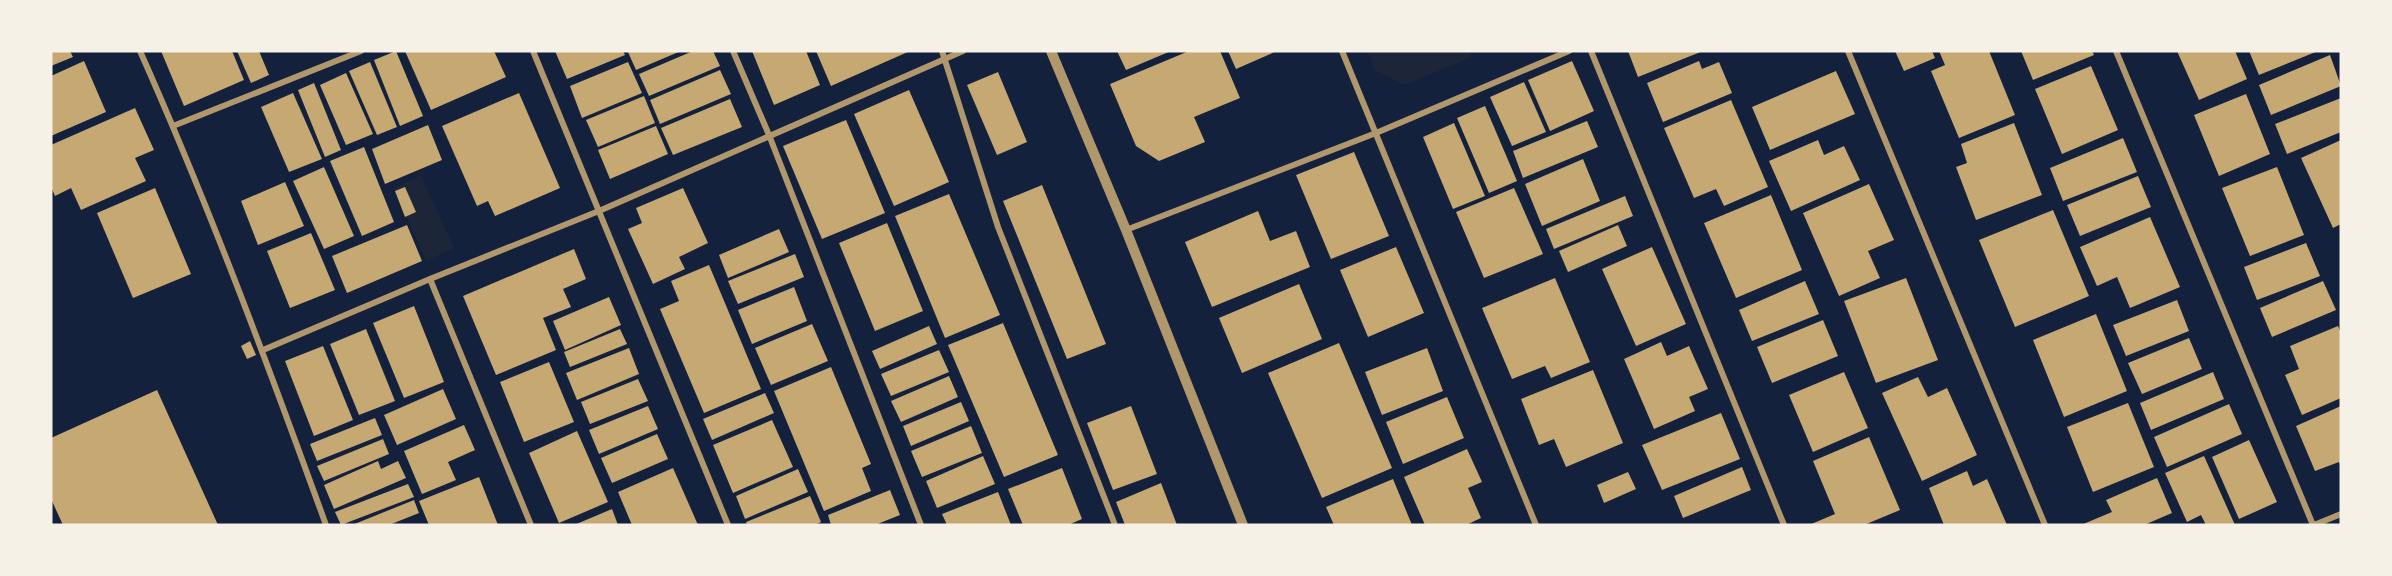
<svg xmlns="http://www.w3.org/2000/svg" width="2392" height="576" viewBox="0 0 2392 576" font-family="'Crimson Pro',serif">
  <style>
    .green { fill: #1d2539 }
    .building { fill: #c6a872 }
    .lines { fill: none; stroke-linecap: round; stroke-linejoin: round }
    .minor { stroke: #b1986c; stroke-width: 6 }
    .tertiary { stroke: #b1986c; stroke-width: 10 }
  </style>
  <rect width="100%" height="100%" fill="#14213d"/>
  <path class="green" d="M1367,51H1468L1471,57L1405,85L1375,70Z
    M421,175L454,248L426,261L394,188Z"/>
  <path class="building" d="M51,51H70L73,57L51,66Z
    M161,51H232L244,80L184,106Z
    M237,51H259L269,75L251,83Z
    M396,51L423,116L400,126L374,60Z
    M405,51H494L506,77L431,110Z
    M555,51H623L625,55L567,79Z
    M630,51H681L636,70L628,52Z
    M693,51H713L720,66L649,96L639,74Z
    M752,51H806L820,85L774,105Z
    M816,51H910L831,86Z
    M1117,51H1171L1126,70Z
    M1189,51H1220L1240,98L1194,117L1205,142L1159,161L1136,146L1110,84Z
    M1228,51H1277L1236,69Z
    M1628,51H1703L1638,77Z
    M1895,51H1932L1935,58L1904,71Z
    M1939,51H1989L2015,115L1959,138L1931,71L1945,65Z
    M2021,51H2092L2094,55L2033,80Z
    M2177,51H2235L2247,79L2199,100Z
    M2249,51H2318L2259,75Z
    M2330,55L2341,86L2271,115L2259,85Z
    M84,61L106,112L51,136V76Z
    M1572,61L1594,111L1550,131L1528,80Z
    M1699,61L1702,69L1719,62L1732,93L1663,122L1647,83Z
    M370,62L397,127L377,135L349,71Z
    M628,62L642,93L582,118L570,86Z
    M2091,66L2118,130L2062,154L2035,89Z
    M720,70L731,94L660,124L650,100Z
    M1836,71L1855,114L1770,150L1752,107Z
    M998,72L1027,142L997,155L967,85Z
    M346,73L373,134L346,145L320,85Z
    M1524,82L1546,132L1512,146L1490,97Z
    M314,83L341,150L325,157L298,90Z
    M909,90L949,182L894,206L854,114Z
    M293,93L322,159L289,172L261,107Z
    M519,93L560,188L495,216L488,201L477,206L442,126Z
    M2246,94L2270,154L2219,176L2194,115Z
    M644,96L655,123L598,147L586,120Z
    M2341,98V132L2287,154L2275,124Z
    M730,99L742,127L673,155L661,128Z
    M1731,100L1768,187L1724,206L1716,189L1694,198L1664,128Z
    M1485,106L1517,181L1489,193L1457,118Z
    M135,108L154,150L135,158L146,181L81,210L71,188L55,196L51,187V145Z
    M846,120L885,213L822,239L783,146Z
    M1587,121L1598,147L1523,178L1513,151Z
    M1454,123L1485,196L1453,209L1423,137Z
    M2014,123L2042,195L1976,220L1956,167L1967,163L1961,144Z
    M428,125L442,160L385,184L372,149Z
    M656,126L668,154L610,179L598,150Z
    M2123,138L2137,172L2063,201L2050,168Z
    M1818,140L1824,155L1844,146L1860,180L1791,211L1769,161Z
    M2341,140V224L2333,228L2301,158Z
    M364,147L394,222L362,236L330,161Z
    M1354,152L1389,236L1331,259L1296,175Z
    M1583,159L1600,201L1542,226L1525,184Z
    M324,167L354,236L324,249L293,181Z
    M2277,167L2304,235L2250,256L2222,188Z
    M2138,176L2151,207L2080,236L2067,205Z
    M285,182L304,226L258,245L241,201Z
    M1869,184L1894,240L1868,251L1880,278L1839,296L1803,213Z
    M1042,185L1106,344L1067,359L1003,201Z
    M405,187L416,212L405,217L395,191Z
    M155,188L191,274L133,298L97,213Z
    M683,188L708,243L679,257L685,269L653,284L628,229L642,223L636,208Z
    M1514,188L1543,254L1484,278L1456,212Z
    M949,194L1000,315L945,338L895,216Z
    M1771,195L1802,270L1736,298L1704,223Z
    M1625,196L1633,216L1554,249L1546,229Z
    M2053,210L2089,296L2015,327L1979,240Z
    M1258,211L1270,241L1296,231L1310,267L1212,307L1185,242Z
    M2150,217L2180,287L2130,308L2117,277L2097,286L2080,247Z
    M887,223L923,311L875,331L839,243Z
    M407,225L422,261L347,293L332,256Z
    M1618,225L1627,246L1568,272L1559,251Z
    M779,229L789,252L728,278L719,255Z
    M311,233L335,290L290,308L267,251Z
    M2306,243L2320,276L2257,300L2244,267Z
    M1396,247L1424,313L1368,337L1340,270Z
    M1652,247L1686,324L1636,346L1602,269Z
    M574,249L586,279L563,289L571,307L543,318L556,350L496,375L463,296Z
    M795,254L804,277L738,304L728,281Z
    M709,265L761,389L704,413L660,309L679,301L671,281Z
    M1555,278L1590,362L1551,378L1545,366L1512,379L1482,308Z
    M1906,278L1938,360L1876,383L1844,301Z
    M1805,281L1819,314L1752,341L1739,310Z
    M2323,281L2336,310L2272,337L2260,308Z
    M1299,284L1322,339L1242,373L1219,318Z
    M794,287L807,321L752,344L738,310Z
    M609,297L621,325L565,350L553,321Z
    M2177,300L2189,331L2126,356L2113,325Z
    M414,306L444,382L404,398L373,323Z
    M2096,314L2127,391L2064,417L2033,340Z
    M1823,320L1838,356L1772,383L1757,347Z
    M1003,323L1058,455L1004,477L948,345Z
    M812,324L828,361L771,385L755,348Z
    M929,326L937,344L880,369L872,351Z
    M2338,326L2341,333V398L2302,415L2285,375L2299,369L2290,346Z
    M366,329L395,401L359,415L330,344Z
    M620,329L627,344L570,367L564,352Z
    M2189,338L2202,369L2142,394L2128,363Z
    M250,341L256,355L247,359L241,346Z
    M1661,342L1667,356L1689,346L1708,389L1689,397L1695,411L1654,429L1624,359Z
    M1339,343L1392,468L1322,498L1268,373Z
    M323,346L353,420L314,436L285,361Z
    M629,348L639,374L577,400L566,373Z
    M1427,348L1443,391L1382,415L1365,372Z
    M939,350L949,372L891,396L881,374Z
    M549,362L574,422L524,442L500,382Z
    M831,367L871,464L862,468L871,491L824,511L774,391Z
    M1593,370L1623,443L1566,467L1554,439L1539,445L1521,399Z
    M1844,372L1868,428L1813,452L1789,395Z
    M2213,372L2224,399L2151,430L2140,403Z
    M949,376L958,397L901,422L891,401Z
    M1918,377L1928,397L1947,388L1977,455L1922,481L1882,393Z
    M638,379L648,401L590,424L581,402Z
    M443,389L456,419L397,445L384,415Z
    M157,390L218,525H63L51,499V438Z
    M765,393L774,413L712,440L703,419Z
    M1447,397L1464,438L1403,464L1386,422Z
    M961,402L969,421L911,446L903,426Z
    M2128,403L2154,467L2093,492L2067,427Z
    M2229,404L2242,434L2167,467L2154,437Z
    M648,406L658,429L599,454L589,430Z
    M1131,406L1157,474L1113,490L1087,423Z
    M2341,406V467L2339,462L2315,471L2296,426Z
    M1721,413L1740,459L1662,490L1642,445Z
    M375,418L382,435L317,461L310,444Z
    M772,420L793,467L733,493L713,445Z
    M464,425L475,450L448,462L456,480L422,494L404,451Z
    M971,426L982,453L922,477L911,451Z
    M577,431L608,502L559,523L529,453Z
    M657,434L668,459L612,483L601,458Z
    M1869,437L1900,510L1864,525H1809L1835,514L1813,461Z
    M383,439L389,454L324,481L317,466Z
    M2249,440L2277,502L2239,519L2212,457Z
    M1467,449L1482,482L1468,488L1481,518L1466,525H1425L1404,477Z
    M983,456L995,484L937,508L926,481Z
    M2204,456L2235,525H2206L2201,515L2187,522L2165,473Z
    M378,461L381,469L398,461L406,478L334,509L324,485Z
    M1742,467L1751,490L1683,518L1674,496Z
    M673,468L698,525H632L618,492Z
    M1062,468L1082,519L1068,525H1023L1008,489Z
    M798,469L808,492L745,519L736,496Z
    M1967,471L1973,486L1987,479L2007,525H1944L1929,488Z
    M1628,472L1636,489L1604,503L1597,485Z
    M479,477L498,525H429L419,501Z
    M2157,478L2172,513L2144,525H2081L2112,512L2106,500Z
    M1393,479L1412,525H1334L1326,507Z
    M1161,483L1177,525H1125L1116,502Z
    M408,484L414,497L341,525L335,512Z
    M890,490L900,515L875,525H831L828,515Z
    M998,492L1011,525H947L942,514Z
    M810,496L821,522L815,525H747L746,522Z
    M414,500L419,513L389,525H352Z
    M612,509L618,525H574Z"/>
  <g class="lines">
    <path class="minor" d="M140,51C209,206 268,365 326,525
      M533,51L728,525
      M733,51L769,135L921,525
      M942,51L998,227L1115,525
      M1342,51L1536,525
      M1591,51L1784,525
      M1848,51L2045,525
      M2116,51L2313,525
      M173,126L361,51
      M1126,230L1376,133L1569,51
      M430,279L531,525
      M263,350L430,279L599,211L963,51
      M2314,525L2341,514"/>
    <path class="tertiary" d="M1051,51L1126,230L1243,525"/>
  </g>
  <rect width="2392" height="576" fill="none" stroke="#f6f1e7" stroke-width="105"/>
</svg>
